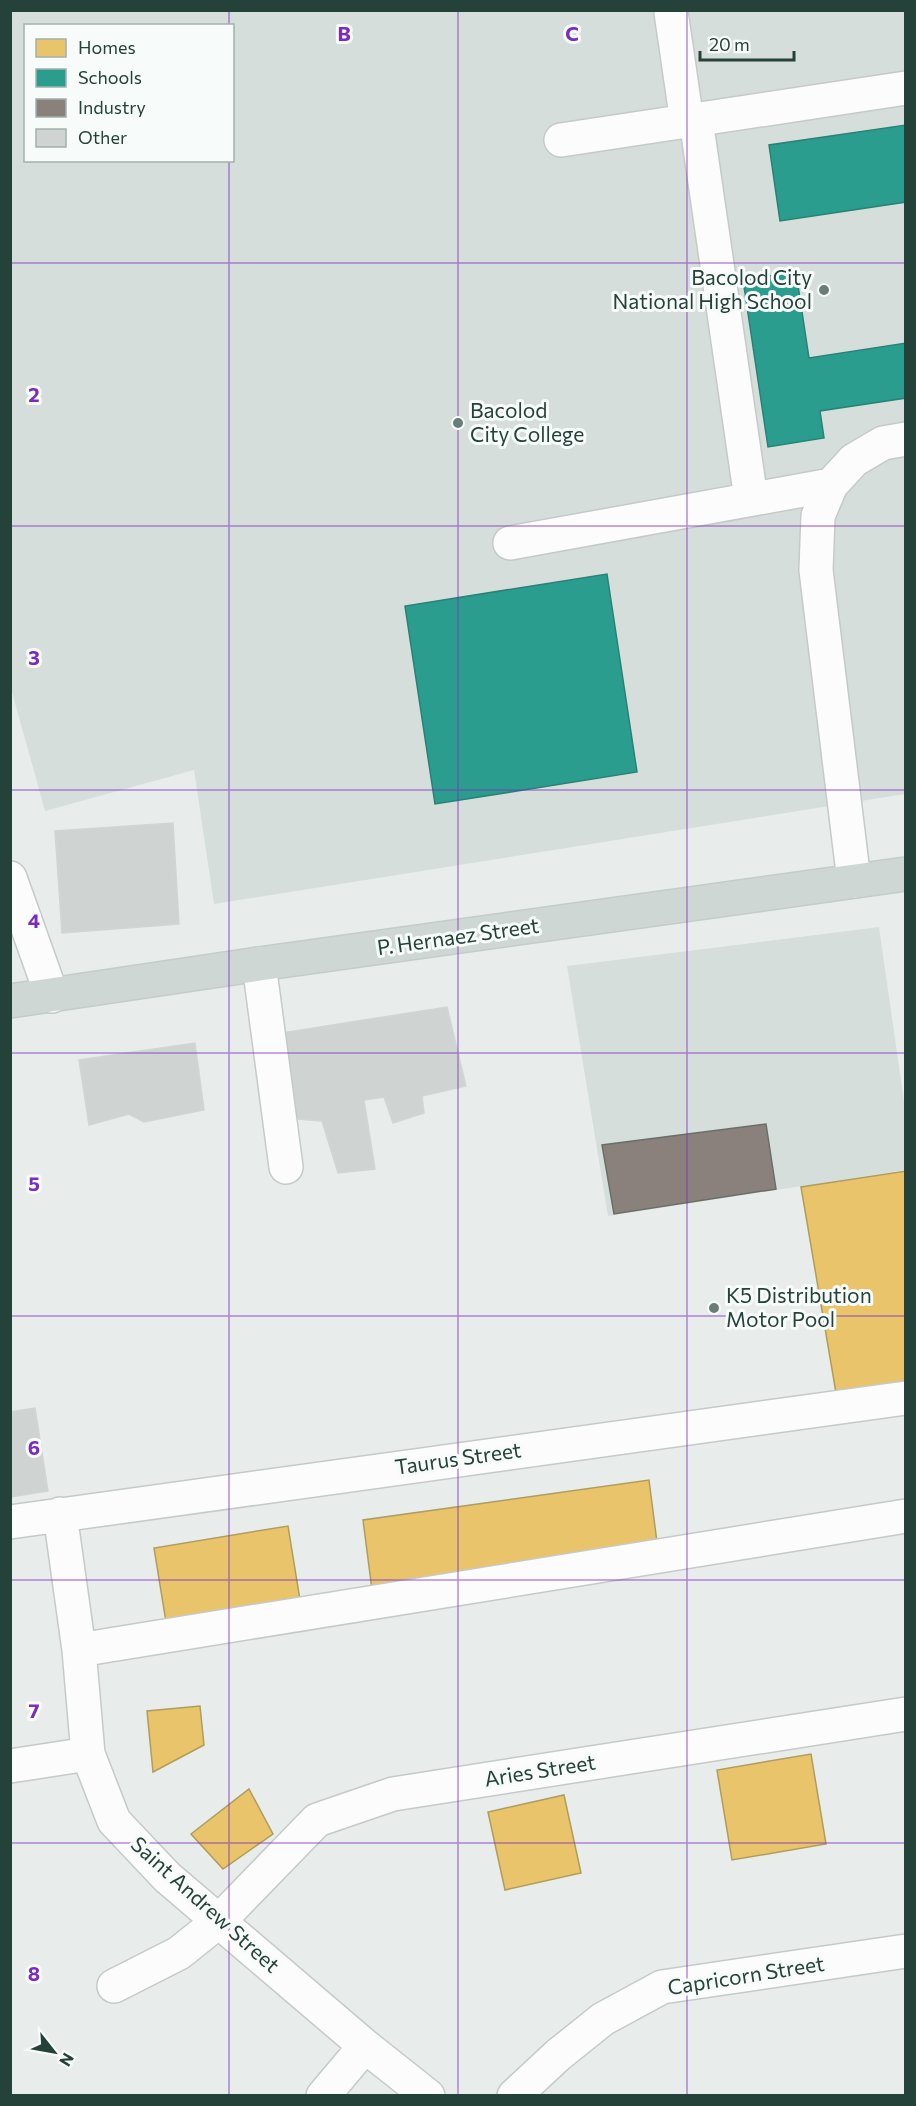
<svg xmlns="http://www.w3.org/2000/svg" width="916" height="2106" viewBox="0 0 916 2106" font-family="Commissioner,sans-serif">
  <style>
    .built { fill: #d6dedb; fill-rule: evenodd }
    .homes { fill: #e9c46a; stroke: #ae9d5c; stroke-width: 1.5 }
    .schools { fill: #2a9d8f; stroke: #288276; stroke-width: 1.5 }
    .industry { fill: #8a817c; stroke: #6b6e68; stroke-width: 1.5 }
    .building { fill: #cfd4d2; stroke: #d1d6d4; stroke-width: 1.5 }
    .lines { fill: none; stroke-linecap: round; stroke-linejoin: round }
    .minor-casing { stroke: #c5cac8; stroke-width: 36 }
    .major-casing { stroke: #c3ccc9; stroke-width: 36 }
    .minor { stroke: #fcfcfc; stroke-width: 33 }
    .major { stroke: #cfd7d5; stroke-width: 33 }
    .grid { fill: none; stroke: #7b2cbf; stroke-width: 1.5; stroke-opacity: 0.55 }
    .poi-dot { fill: #697e78; stroke: #f7fbf9; stroke-width: 2 }
    .labels { text-anchor: middle; stroke-width: 6; stroke-linejoin: round; paint-order: stroke }
    .poi-label { font-size: 21px; fill: #24423a; stroke: #f7fbf9; text-anchor: start }
    .street-label { font-size: 21px; fill: #24423a; stroke: #f7fbf9 }
    .grid-label { font-size: 20px; text-anchor: middle; font-weight: bold; fill: #7b2cbf; stroke: #f7fbf9; stroke-width: 6; stroke-linejoin: round; paint-order: stroke }
  </style>
  <rect width="100%" height="100%" fill="#e8edeb"/>
  <path class="built" d="M10,11H905V794L214,904L194,770L45,811L10,685ZM26,26H232V160H26Z
    M879,927L905,1108V1170L608,1216L567,966Z"/>
  <path class="homes" d="M906,1171V1381L836,1393L801,1187Z
    M649,1480L658,1550L372,1590L363,1520Z
    M288,1526L300,1600L166,1622L154,1548Z
    M200,1706L204,1745L153,1772L147,1711Z
    M811,1754L826,1844L732,1860L717,1770Z
    M249,1789L273,1834L223,1869L191,1834Z
    M564,1795L581,1873L505,1890L488,1812Z"/>
  <path class="schools" d="M906,125V202L780,221L769,145Z
    M796,272L809,358L906,343V398L820,411L824,438L768,447L743,280Z
    M607,574L637,772L435,804L405,606Z"/>
  <path class="industry" d="M766,1124L776,1189L614,1214L602,1145Z"/>
  <path class="building" d="M173,823L179,924L62,933L55,831Z
    M447,1007L466,1086L422,1096L424,1113L393,1123L384,1097L364,1100L375,1169L338,1173L322,1121L298,1119L281,1033Z
    M195,1043L204,1110L144,1122L129,1114L89,1125L79,1060Z
    M35,1408L48,1491L10,1497V1412Z"/>
  <g class="lines">
    <g class="minor-casing">
      <path id="minor" d="M671,12L687,122
        M696,120L751,499
        M561,140L906,88
        M510,543L831,485
        M10,878L52,996
        M854,881L816,570L818,516L831,485L854,460L883,443L906,439
        M259,964L286,1167
        M60,1514L79,1650L88,1754L114,1821L167,1877L365,2046L428,2096
        M10,1522L906,1398
        M79,1650L906,1516
        M10,1766L88,1754
        M114,1986L179,1953L219,1921L317,1820L393,1794L906,1714
        M323,2096L365,2046
        M514,2096L558,2055L603,2019L662,1987L906,1951"/>
    </g>
    <g class="major-casing">
      <path id="major" d="M10,1001L259,964L906,874"/>
    </g>
    <use href="#minor" class="minor"/>
    <use href="#major" class="major"/>
  </g>
  <path class="grid" d="M229,10V26M458,10V2096M687,10V2096M229,160V2096M10,263H906M10,526H906M10,790H906M10,1053H906M10,1316H906M10,1580H906M10,1843H906"/>
  <g class="poi-dot">
    <circle cx="824" cy="290" r="6"/>
    <circle cx="458" cy="423" r="6"/>
    <circle cx="714" cy="1308" r="6"/>
  </g>
  <g class="labels">
    <g class="poi-label">
      <text x="812" y="285" text-anchor="end">Bacolod City<tspan x="812" dy="24">National High School</tspan></text>
      <text x="470" y="418">Bacolod<tspan x="470" dy="24">City College</tspan></text>
      <text x="726" y="1303">K5 Distribution<tspan x="726" dy="24">Motor Pool</tspan></text>
    </g>
    <g class="street-label">
      <text transform="translate(458 937) rotate(-8)" y="7">P. Hernaez Street</text>
      <text transform="translate(458 1459) rotate(-8)" y="7">Taurus Street</text>
      <text transform="translate(540 1771) rotate(-9)" y="7">Aries Street</text>
      <text transform="translate(205 1905) rotate(42)" y="7">Saint Andrew Street</text>
      <text transform="translate(746 1976) rotate(-9)" y="7">Capricorn Street</text>
    </g>
  </g>
  <g class="grid-label">
    <text x="344" y="41">B</text>
    <text x="572" y="41">C</text>
    <text x="34" y="402">2</text>
    <text x="34" y="665">3</text>
    <text x="34" y="928">4</text>
    <text x="34" y="1191">5</text>
    <text x="34" y="1455">6</text>
    <text x="34" y="1718">7</text>
    <text x="34" y="1981">8</text>
  </g>
  <rect width="916" height="2106" fill="none" stroke="#24423a" stroke-width="24"/>
  <rect x="24" y="24" width="210" height="138" fill="#f7fbf9" stroke="#a3b1ad" stroke-width="1.5"/>
  <rect x="36" y="39" width="30" height="18" fill="#e9c46a" stroke="#a3b1ad" stroke-width="1.5"/>
  <text x="78" y="54" font-size="18" fill="#24423a">Homes</text>
  <rect x="36" y="69" width="30" height="18" fill="#2a9d8f" stroke="#a3b1ad" stroke-width="1.5"/>
  <text x="78" y="84" font-size="18" fill="#24423a">Schools</text>
  <rect x="36" y="99" width="30" height="18" fill="#8a817c" stroke="#a3b1ad" stroke-width="1.5"/>
  <text x="78" y="114" font-size="18" fill="#24423a">Industry</text>
  <rect x="36" y="129" width="30" height="18" fill="#cfd4d2" stroke="#a3b1ad" stroke-width="1.5"/>
  <text x="78" y="144" font-size="18" fill="#24423a">Other</text>
  <g transform="translate(54 2052) rotate(121)" stroke="#f7fbf9" stroke-width="4.5" paint-order="stroke">
  <path d="M0-4.5L10 22L0 15L-10 22Z" fill="#24423a"/>
  <text y="-9" font-size="16" font-weight="bold" text-anchor="middle" fill="#24423a">N</text>
  </g>
  <path d="M700 51v9h94v-9" fill="none" stroke="#24423a" stroke-width="3"/>
  <text x="709" y="51" font-size="18" fill="#24423a" stroke="#f7fbf9" stroke-width="4.5" paint-order="stroke">20 m</text>
</svg>
